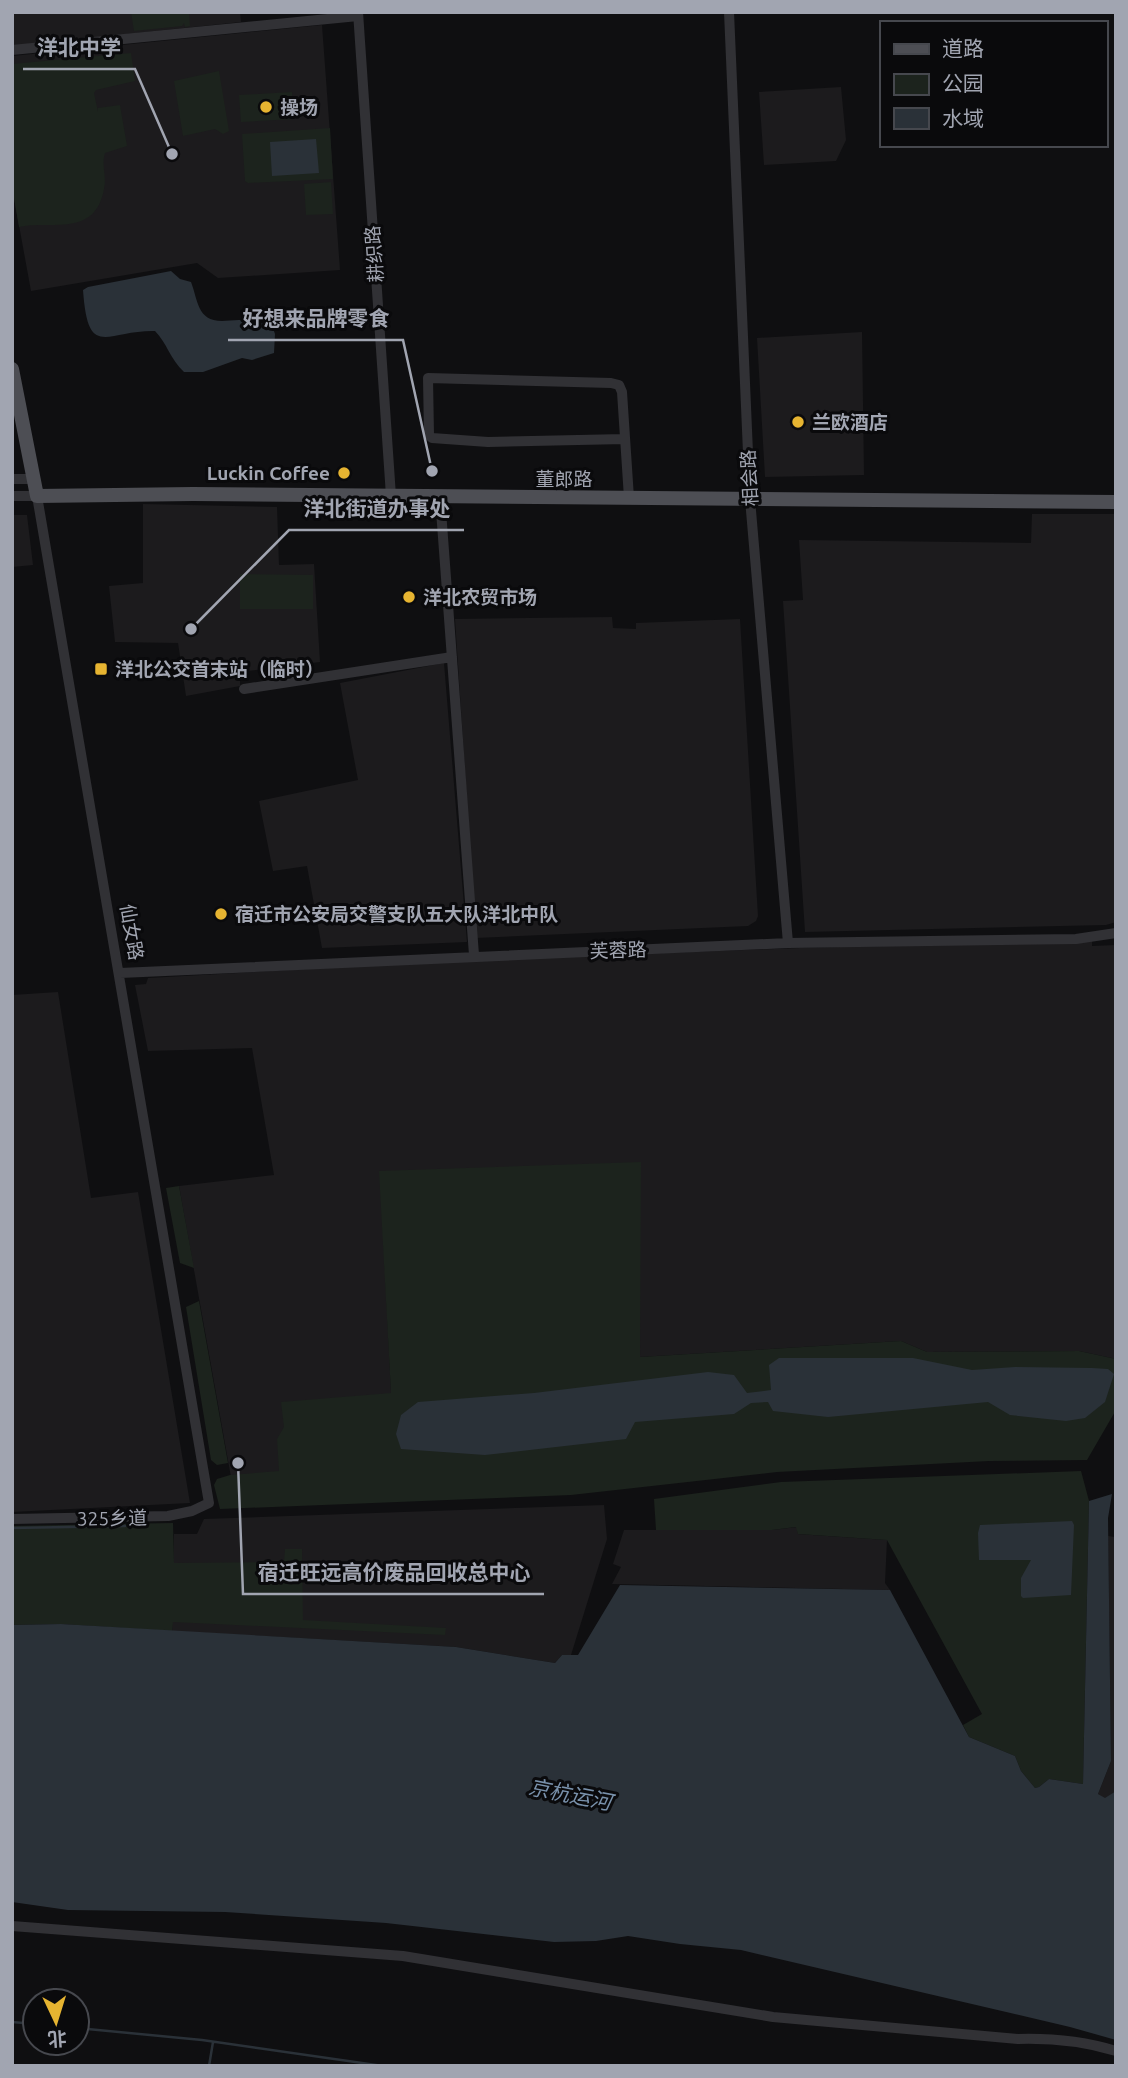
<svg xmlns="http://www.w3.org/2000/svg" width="1128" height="2078" viewBox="0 0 1128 2078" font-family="Ubuntu,'Noto Sans SC',sans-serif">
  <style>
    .built { fill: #1c1b1d }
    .green { fill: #1c231d }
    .water { fill: #2a3138 }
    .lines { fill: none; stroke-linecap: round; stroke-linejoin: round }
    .stream { stroke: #2a3138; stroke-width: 2.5 }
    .minor { stroke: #313135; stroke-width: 10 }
    .major { stroke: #4d4e54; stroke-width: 14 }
    .poi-dot { fill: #e6b431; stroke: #0a0a0c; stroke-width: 2.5 }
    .labels { text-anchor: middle; stroke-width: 6; stroke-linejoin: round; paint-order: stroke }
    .poi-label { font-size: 19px; font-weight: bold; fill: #a1a5b1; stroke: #0a0a0c; text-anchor: start }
    .street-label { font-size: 19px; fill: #a1a5b1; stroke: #0a0a0c }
    .water-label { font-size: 21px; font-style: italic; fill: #7991ab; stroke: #0a0a0c }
    .leader { fill: none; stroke: #a1a5b1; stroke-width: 2.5 }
    .callout-dot { fill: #a1a5b1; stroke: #0a0a0c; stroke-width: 2.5 }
    .callout-label { font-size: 21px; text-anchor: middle; font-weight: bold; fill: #a1a5b1; stroke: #0a0a0c; stroke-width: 6; stroke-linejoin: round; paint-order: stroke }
  </style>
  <rect width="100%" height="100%" fill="#0f0f11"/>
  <path class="built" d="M12,12H240L241,22L12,46Z
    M322,25L340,270L218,278L197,263L31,291L12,187V56Z
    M841,87L846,140L836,161L764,165L759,92Z
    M862,332L864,475L765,477L757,338Z
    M143,504L277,507L279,565L314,564L320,662L240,672V686L186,696L178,643L115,642L109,586L143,583Z
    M1032,514H1116V922L1106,925L805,932L783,601L803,600L799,540L1031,543Z
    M12,515H27L33,565L12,567Z
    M612,617L613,628L636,629V623L740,619L758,916L756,921L748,926L476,938L455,619Z
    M444,663L467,942L322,948L307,866L273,871L259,801L358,780L340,683Z
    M1092,941V946L1116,945V1359L1079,1351L927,1352L901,1341L640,1357L380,1171L396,1491L234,1494L179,1186L274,1175L252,1048L148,1051L135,985L146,984L148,978L472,960L800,948Z
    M58,992L91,1198L138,1192L190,1503L12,1512V995Z
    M604,1505L607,1539L571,1655H562L555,1663L456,1647L172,1631L174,1534H197L204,1519Z
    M797,1527L798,1534L887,1540L885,1583L890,1590L612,1584L621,1567L613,1564L624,1530H772Z
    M1116,1535V1791L1105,1799L1098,1794L1111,1761L1108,1536L1115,1537Z"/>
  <path class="green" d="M131,12H189L190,26L185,27L184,23L182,26L134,31Z
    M131,53L135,81L96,90L94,93L98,112V108L120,105L127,146L105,153C101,166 107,175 104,189C95,238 52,220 19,227L12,187V64Z
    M219,71L229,131L223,134L215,129L183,136L174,81Z
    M292,92L293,119L241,122L239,95Z
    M330,128L333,179L248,183L245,181L242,134Z
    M331,182L333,214L306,215L304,184Z
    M240,574L313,575V609H240Z
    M641,1162L640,1357L901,1341L927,1352L1079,1351L1116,1359V1410L1087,1460L989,1461L777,1472L571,1495L220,1509L214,1485L217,1479L230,1475L279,1471L277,1439L284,1427L281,1402L391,1393L379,1171Z
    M179,1186L194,1268L180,1263L166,1188Z
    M199,1301L228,1463L217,1465L211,1460L186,1307Z
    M1081,1471L1089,1501L1083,1784L1049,1779L1039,1787L1035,1788L1021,1771L1015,1756L969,1737L963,1725L982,1714L887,1540L798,1534L796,1527L772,1530H656L654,1499L781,1482Z
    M173,1523L174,1563L284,1562L285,1549H302L303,1620L446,1628L445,1635L173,1622L172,1631L61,1624L12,1625V1526Z"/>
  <path class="water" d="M316,139L319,173L272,176L270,142Z
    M171,271L180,279L191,282C198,300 197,321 222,321C227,321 233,320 239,320C251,320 258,325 271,323L275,334L274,353L252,360L242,358L203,372H184C170,359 167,343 155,331C106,330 88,361 83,290L88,287Z
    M779,1358H913L972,1370L1015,1367L1092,1368L1108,1369L1114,1374L1105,1402L1085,1418L1066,1421L1010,1415L988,1402L828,1417L773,1411L768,1402L751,1403L734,1414L635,1422L626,1439L485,1455L401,1449L396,1434L401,1415L418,1402L534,1393L708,1372L734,1375L747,1393L771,1390L769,1365Z
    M1112,1494L1108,1518L1111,1761L1098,1794L1105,1798L1116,1791V2040L1070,2027L741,1950L680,1944L628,1936L596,1941L554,1942L386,1923L225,1912L68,1910L12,1902V1625L61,1624L456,1647L555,1663L562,1655H578L620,1585L890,1590L969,1737L1015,1756L1021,1771L1035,1788L1039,1787L1049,1779L1083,1784L1089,1501Z
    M1072,1521L1074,1525L1071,1595L1023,1598L1021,1596V1578L1031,1560H979L978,1533L980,1525Z"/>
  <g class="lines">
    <path class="stream" d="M12,1528L125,1526
      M12,2022L35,2024
      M77,2028L202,2040L383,2066
      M209,2066L213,2042"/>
    <path class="minor" d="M358,12L391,496
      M729,12L750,499L788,943
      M12,50L358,16
      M625,439L488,442L432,438L429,435L428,378L611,383L619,385L622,392L629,498
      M12,479H34
      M12,496H37L209,1503L192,1511L168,1516L12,1519
      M440,497L474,955
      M244,689L452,657
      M120,973L788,943L1076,939L1116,933
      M12,1926L403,1956L773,2017L1018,2039C1053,2038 1083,2041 1116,2051"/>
    <path class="major" d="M12,369L37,496L193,494L1116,502"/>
  </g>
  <g class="poi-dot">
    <circle cx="266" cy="107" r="7"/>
    <circle cx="798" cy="422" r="7"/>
    <circle cx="344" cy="473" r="7"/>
    <circle cx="409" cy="597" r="7"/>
    <rect x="94" y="662" width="14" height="14" rx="3.5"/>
    <circle cx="221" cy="914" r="7"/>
  </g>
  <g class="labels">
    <g class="poi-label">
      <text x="280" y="114">操场</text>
      <text x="812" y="429">兰欧酒店</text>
      <text x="330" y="480" text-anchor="end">Luckin Coffee</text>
      <text x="423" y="604">洋北农贸市场</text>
      <text x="115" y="676">洋北公交首末站（临时）</text>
      <text x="235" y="921">宿迁市公安局交警支队五大队洋北中队</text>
    </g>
    <g class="street-label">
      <text transform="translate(374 254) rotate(-94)" y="7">耕织路</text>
      <text transform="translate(749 478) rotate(-93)" y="7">相会路</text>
      <text x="564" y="486">董郎路</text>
      <text transform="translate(132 932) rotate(80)" y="7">仙女路</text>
      <text transform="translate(618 950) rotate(-2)" y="7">芙蓉路</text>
      <text transform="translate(112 1518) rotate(-1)" y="7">325乡道</text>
    </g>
    <g class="water-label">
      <text transform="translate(570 1795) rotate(11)" y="7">京杭运河</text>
    </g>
  </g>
  <path class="leader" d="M172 154L135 69H23M432 471L403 340H228M191 629L289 530H464M238 1463L243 1594H544"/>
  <g class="callout-dot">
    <circle cx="172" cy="154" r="7"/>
    <circle cx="432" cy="471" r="7"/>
    <circle cx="191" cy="629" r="7"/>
    <circle cx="238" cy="1463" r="7"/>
  </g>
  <g class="callout-label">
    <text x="79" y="55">洋北中学</text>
    <text x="316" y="326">好想来品牌零食</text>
    <text x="377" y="516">洋北街道办事处</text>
    <text x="394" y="1580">宿迁旺远高价废品回收总中心</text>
  </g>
  <rect width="1128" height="2078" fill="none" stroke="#a1a5b1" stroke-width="28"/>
  <rect x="880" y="21" width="228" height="126" fill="#0a0a0c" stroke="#46484e" stroke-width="2"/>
  <rect x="894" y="44" width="35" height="10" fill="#4d4e54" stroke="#46484e" stroke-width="2"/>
  <text x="942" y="56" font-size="21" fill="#a1a5b1">道路</text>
  <rect x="894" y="74" width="35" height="21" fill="#1c231d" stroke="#46484e" stroke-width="2"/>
  <text x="942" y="91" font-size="21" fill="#a1a5b1">公园</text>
  <rect x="894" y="108" width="35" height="21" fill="#2a3138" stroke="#46484e" stroke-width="2"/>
  <text x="942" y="126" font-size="21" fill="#a1a5b1">水域</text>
  <g transform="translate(56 2022) rotate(176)"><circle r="33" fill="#0a0a0c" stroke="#46484e" stroke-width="2"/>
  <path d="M0-5L12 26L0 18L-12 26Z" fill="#e6b431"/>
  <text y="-10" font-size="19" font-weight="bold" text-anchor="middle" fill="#a1a5b1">北</text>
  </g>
</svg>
